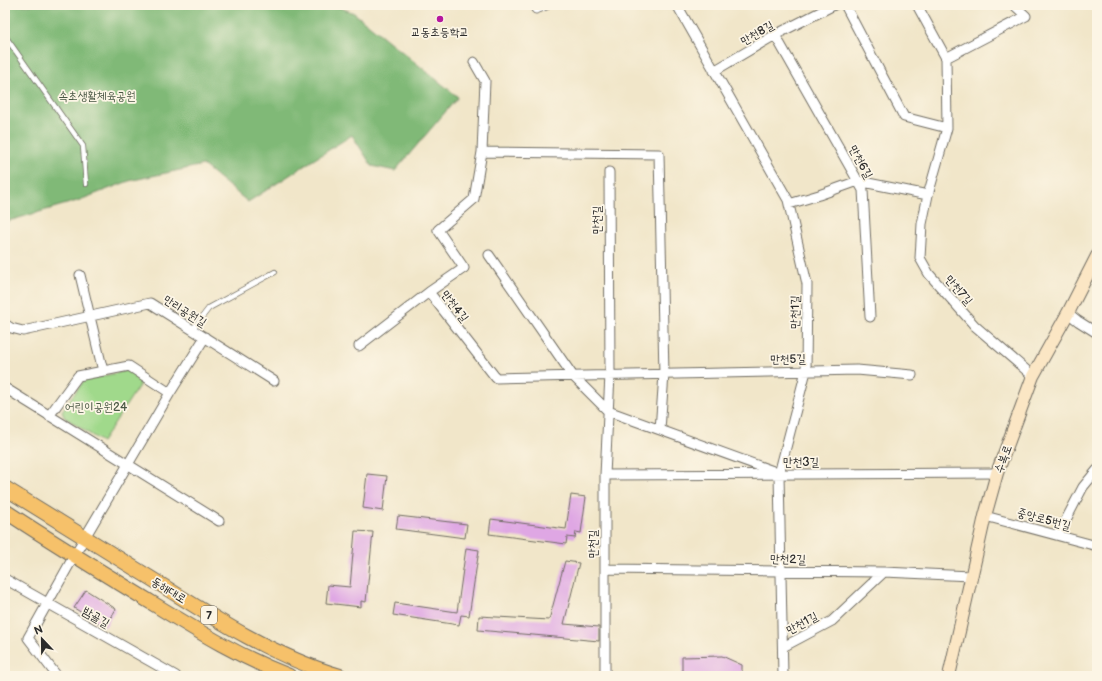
<svg xmlns="http://www.w3.org/2000/svg" width="1102" height="681" viewBox="0 0 1102 681" font-family="'Balsamiq Sans','Poor Story',sans-serif">
  <style>
    .green { fill: #a0d98b; stroke: #66825b }
    .forest { fill: #80b977; stroke: #567251 }
    .building { fill: #dfa7e4 }
    .lines { fill: none; stroke-linecap: round; stroke-linejoin: round }
    .lane-casing { stroke: #706c62; stroke-width: 6 }
    .street-casing { stroke: #706c62; stroke-width: 11 }
    .secondary-casing { stroke: #706c62; stroke-width: 14 }
    .primary-casing { stroke: #706c62; stroke-width: 16 }
    .lane { stroke: #fff; stroke-width: 4.5 }
    .street { stroke: #fff; stroke-width: 9 }
    .secondary { stroke: #fbe6c4; stroke-width: 12 }
    .primary { stroke: #f6c16b; stroke-width: 14 }
    .poi-dot { fill: #b5179e; stroke: #fcf5e5; stroke-width: 1.5 }
    .labels { text-anchor: middle; stroke-width: 3.5; stroke-linejoin: round; paint-order: stroke }
    .shield { fill: #fcf5e5; stroke: #6a6863; stroke-width: 1 }
    .shield-label { font-size: 11px; font-weight: bold; fill: #2b2b2b }
    .poi-label { font-size: 12px; fill: #2b2b2b; stroke: #fcf5e5 }
    .street-label { font-size: 12px; fill: #2b2b2b; stroke: #fcf5e5 }
    .park-label { font-size: 12px; fill: #485643; stroke: #fcf5e5 }
  </style>
  <rect width="100%" height="100%" fill="#fcf5e5"/>
  <filter id="ink" filterUnits="userSpaceOnUse"><feTurbulence type="fractalNoise" baseFrequency=".025" numOctaves="2"/><feDisplacementMap in="SourceGraphic" scale="8" xChannelSelector="R" yChannelSelector="G"/><feConvolveMatrix kernelMatrix="1 2 1 2 8 2 1 2 1" color-interpolation-filters="sRGB"/></filter>
  <filter id="wash" filterUnits="userSpaceOnUse"><feTurbulence type="fractalNoise" baseFrequency=".012" numOctaves="4" result="noise"/><feDisplacementMap in="SourceGraphic" scale="16" xChannelSelector="R" yChannelSelector="G"/><feGaussianBlur stdDeviation="0.9" result="paint"/><feColorMatrix in="noise" values="0 0 0 0 0 0 0 0 0 0 0 0 0 0 0 0 0 1.4 0 .05"/><feComposite in="paint" operator="in"/></filter>
  <g filter="url(#wash)">
    <rect width="100%" height="100%" fill="#f1e6c9"/>
    <path class="green" d="M130,370L144,378L102,442L64,417L62,411L84,380Z"/>
    <path class="forest" d="M5,5H333L354,13L458,97L395,171L372,166L352,135L248,202L203,165L129,181L77,201L5,222Z"/>
    <g id="blocks">
      <path class="building" d="M367,474L387,476L383,511L363,508Z
        M571,495L586,497L581,533L576,532L575,538L567,537L566,544L489,534L491,519L566,529Z
        M398,516L467,524L465,538L396,529Z
        M355,531L373,532L366,602L361,601V607L326,603L328,585L350,587Z
        M466,548L479,550L469,616L461,615L459,625L393,615L395,603L457,612Z
        M565,561L579,563L564,624L599,627V641L478,630L479,616L549,620Z
        M86,590L116,609L105,627L74,608Z
        M722,656L742,665V676H682V657Z"/>
    </g>
  </g>
  <g filter="url(#ink)">
    <use href="#blocks" fill-opacity="0" stroke="#706c62" stroke-width="1"/>
    <g class="lines">
      <g class="lane-casing">
        <path id="lane" d="M5,36L83,146L86,184
          M192,330L209,308L275,272"/>
      </g>
      <g class="street-casing">
        <path id="street" d="M677,5L788,200L807,284L806,371L779,474L783,676
          M845,5L904,117L947,128
          M917,5L946,58
          M1014,5L1026,16L946,58L947,128L928,195L922,224L920,258L929,274L975,326L1033,376
          M536,9L546,5
          M775,35L863,190L870,317
          M714,71L775,35L834,5
          M482,152L659,154L664,374L660,430
          M789,204L819,195L858,181L928,195
          M489,255L573,376L608,411L773,471
          M80,275L103,371
          M429,292L496,378L857,370L912,375
          M1068,313L1078,321L1097,333
          M5,324L11,328L23,331L150,303L274,381
          M359,346L429,292L464,268L438,230L474,199L482,152L485,81L474,62
          M5,388L219,521
          M49,416L78,376L129,366L170,393
          M605,475L997,473
          M985,516L1097,546
          M1058,535L1083,487L1097,470
          M605,569L884,572L971,576
          M5,579L176,676
          M783,647L832,621L884,572
          M57,676L28,638L74,556L170,393L205,337
          M605,676V475L610,375L609,172"/>
      </g>
      <g class="secondary-casing">
        <path id="secondary" d="M949,676L985,516L997,473L1033,376L1068,313L1097,256"/>
      </g>
      <g class="primary-casing">
        <path id="primary" d="M5,488C57,520 108,552 160,584C215,619 277,658 340,676
          M5,511C55,544 106,575 157,606C201,633 240,657 289,676"/>
      </g>
      <use href="#lane" class="lane"/>
      <use href="#street" class="street"/>
      <use href="#secondary" class="secondary"/>
      <use href="#primary" class="primary"/>
    </g>
  </g>
  <circle class="poi-dot" cx="440" cy="19" r="4"/>
  <g class="labels">
    <rect class="shield" x="201" y="606" width="16" height="18" rx="3"/>
    <g class="shield-label">
      <text x="209" y="619">7</text>
    </g>
    <g class="poi-label">
      <text x="440" y="36">교동초등학교</text>
    </g>
    <g class="street-label">
      <text transform="translate(757 33) rotate(-30)" y="4">만천8길</text>
      <text transform="translate(861 162) rotate(61)" y="4">만천6길</text>
      <text transform="translate(597 220) rotate(-90)" y="4">만천길</text>
      <text transform="translate(959 290) rotate(49)" y="4">만천7길</text>
      <text transform="translate(455 306) rotate(52)" y="4">만천4길</text>
      <text transform="translate(185 311) rotate(32)" y="4">만리공원길</text>
      <text transform="translate(795 312) rotate(-89)" y="4">만천1길</text>
      <text transform="translate(788 359) rotate(-1)" y="4">만천5길</text>
      <text transform="translate(1003 459) rotate(-70)" y="4">수복로</text>
      <text x="801" y="466">만천3길</text>
      <text transform="translate(1044 519) rotate(15)" y="4">중앙로5번길</text>
      <text transform="translate(593 544) rotate(-90)" y="4">만천길</text>
      <text transform="translate(788 559) rotate(1)" y="4">만천2길</text>
      <text transform="translate(169 590) rotate(32)" y="4">동해대로</text>
      <text transform="translate(96 617) rotate(30)" y="4">밤골길</text>
      <text transform="translate(802 623) rotate(-28)" y="4">만천1길</text>
    </g>
    <g class="park-label">
      <text x="97" y="100">속초생활체육공원</text>
      <text x="96" y="411">어린이공원24</text>
    </g>
  </g>
  <rect width="1102" height="681" fill="none" stroke="#fcf5e5" stroke-width="20"/>
  <g transform="translate(42 639) rotate(338)" stroke="#fcf5e5" stroke-width="3" paint-order="stroke">
  <path d="M0-3L7 15L0 10L-7 15Z" fill="#2b2b2b"/>
  <text y="-6" font-size="11" font-weight="bold" text-anchor="middle" fill="#2b2b2b">N</text>
  </g>
</svg>
